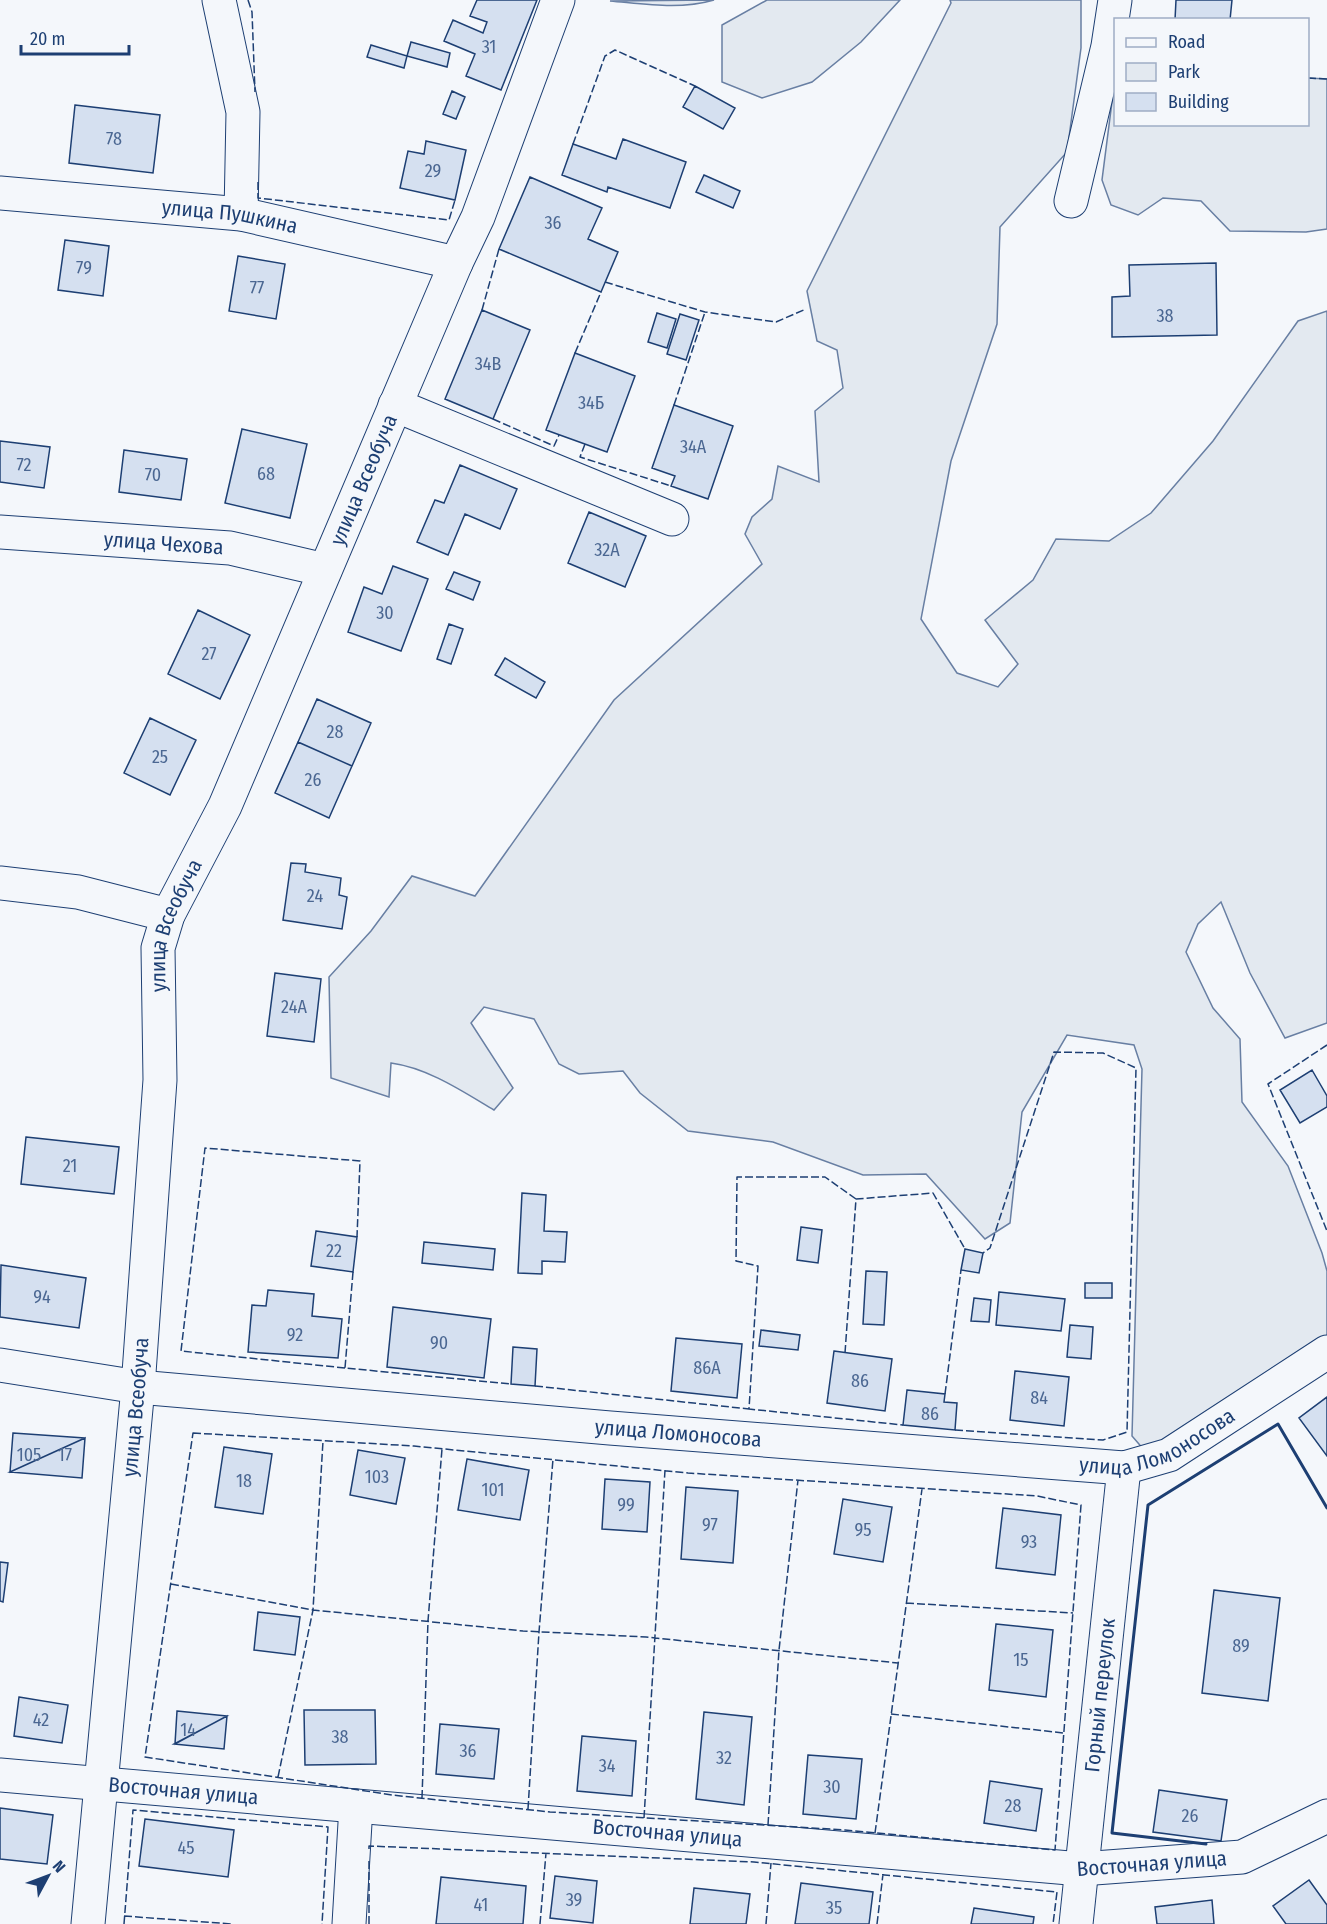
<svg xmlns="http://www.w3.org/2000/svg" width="1327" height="1924" viewBox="0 0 1327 1924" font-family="'Fira Sans Condensed',sans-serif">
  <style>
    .green { fill: #e3e9f0; stroke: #687fa3; stroke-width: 1.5 }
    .building { fill: #d5e0f0; stroke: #1d3f73; stroke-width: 1.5 }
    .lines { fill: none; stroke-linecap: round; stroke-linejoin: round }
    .minor-casing { stroke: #1d3f73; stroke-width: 35 }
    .minor { stroke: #f4f7fb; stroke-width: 33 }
    .fence { stroke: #1d3f73; stroke-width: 1.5; stroke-dasharray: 8 3; stroke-linecap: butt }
    .wall { stroke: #1d3f73; stroke-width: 3 }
    .labels { text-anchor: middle; stroke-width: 4.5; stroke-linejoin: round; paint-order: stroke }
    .number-label { font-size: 18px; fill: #4b6792 }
    .street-label { font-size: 21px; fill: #1d3f73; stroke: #f4f7fb }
  </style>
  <rect width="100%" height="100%" fill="#f4f7fb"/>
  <path class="green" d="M714,0C680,10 645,4 610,1Z
    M767,0H900L861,42L812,82L762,98L722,82V25Z
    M950,0H1081V48L1067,152L1000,227L997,324L951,461L921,619L957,673L998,687L1018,664L985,620L1033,580L1056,539L1109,541L1151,513L1213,441L1298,321L1327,311V1023L1285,1038L1250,973L1221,902L1198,924L1186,952L1213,1008L1240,1039L1242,1102L1288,1166L1322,1253L1327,1271V1336L1145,1451L1132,1436L1142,1069L1134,1045L1067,1035L1022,1112L1010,1223L985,1239L926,1174L863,1175L773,1142L688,1131L640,1093L623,1071L579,1074L559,1064L534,1019L484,1007L471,1023L513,1088L494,1110C462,1091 428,1068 391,1063L389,1097L331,1078L329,977L371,931L412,876L475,896L614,700L762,564L745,534L752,517L772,499L778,466L819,482L815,411L843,388L837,350L817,341L807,291L951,3Z
    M1308,78L1327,79V229L1306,232L1230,231L1201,201L1163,198L1138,215L1111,205L1102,180L1112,102L1115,89L1116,124H1308Z"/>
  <path class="building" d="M477,0H537L501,90L466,76L475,54L444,41L453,20L483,33L487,22L470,16Z
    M1176,0H1232L1230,20H1175Z
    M411,42L450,53L447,67L407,56Z
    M371,45L407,56L404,68L367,57Z
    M695,86L735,108L723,129L683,107Z
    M452,91L465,97L456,119L443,114Z
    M75,105L160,115L153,173L69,163Z
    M623,139L686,162L670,208L608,187L607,192L562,175L573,144L616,159Z
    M426,141L466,150L455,200L400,188L408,151L424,154Z
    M704,175L740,191L733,208L696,192Z
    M530,177L602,208L588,239L618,252L601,292L499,249Z
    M65,240L109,246L103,296L58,290Z
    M238,256L285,264L276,319L229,311Z
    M1216,263L1217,335L1112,337V297L1130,296L1129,265Z
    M482,310L530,330L493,419L445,399Z
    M657,313L676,319L667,348L648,342Z
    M680,314L699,320L686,360L667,354Z
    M575,353L635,376L607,452L546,430Z
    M674,405L733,426L708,499L671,486L675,476L652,468Z
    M242,429L307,444L290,518L225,503Z
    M0,441L50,447L44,488L0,482Z
    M124,450L187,459L181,500L119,492Z
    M460,465L517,489L500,529L465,514L448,555L417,542L435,500L444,503Z
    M589,512L646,536L625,587L568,563Z
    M393,566L428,579L401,651L348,632L364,587L382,594Z
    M454,572L480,582L473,600L446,589Z
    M198,610L250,635L220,699L168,674Z
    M449,624L463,629L451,664L437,659Z
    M505,658L545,682L536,698L495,675Z
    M317,699L371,723L352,766L298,742Z
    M150,718L196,740L170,795L124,773Z
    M298,742L352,766L329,818L275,793Z
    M291,863L306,864L305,872L341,878L339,895L347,897L342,929L283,920Z
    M275,973L321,979L314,1042L267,1036Z
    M1312,1070L1327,1096V1107L1300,1123L1280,1090Z
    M26,1137L119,1147L114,1194L21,1184Z
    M522,1193L546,1195L544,1231L567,1232L565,1262L542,1261V1274L518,1273Z
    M801,1227L822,1230L818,1263L797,1260Z
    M316,1231L357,1237L353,1272L311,1266Z
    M424,1242L495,1249L493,1270L422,1263Z
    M965,1249L983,1253L979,1273L961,1270Z
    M1,1265L86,1278L79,1328L0,1317Z
    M866,1271L887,1272L884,1325L863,1324Z
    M1085,1283H1112V1298H1085Z
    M268,1290L314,1294L312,1316L342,1319L338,1358L248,1352L252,1305L266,1306Z
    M999,1292L1065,1299L1061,1331L996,1325Z
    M974,1298L991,1300L989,1322L971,1321Z
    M393,1307L491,1319L484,1378L387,1367Z
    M1070,1325L1093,1327L1091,1359L1067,1357Z
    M761,1330L800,1335L798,1350L759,1346Z
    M676,1338L742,1344L737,1398L671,1391Z
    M513,1347L537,1349L535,1386L511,1384Z
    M834,1351L892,1359L885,1411L827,1403Z
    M1015,1371L1069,1377L1064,1426L1010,1420Z
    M907,1390L945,1394L944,1402L957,1403L955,1430L903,1425Z
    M1327,1397V1456L1299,1418Z
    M13,1433L85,1438L10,1472Z
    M85,1438L82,1478L10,1472Z
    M224,1447L272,1454L263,1514L215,1507Z
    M358,1450L405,1458L396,1504L350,1495Z
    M467,1459L529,1470L520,1520L458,1510Z
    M605,1479L650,1482L647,1532L602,1529Z
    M686,1487L738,1491L733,1563L681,1559Z
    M843,1499L892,1507L883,1562L834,1554Z
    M1003,1508L1061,1515L1055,1575L996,1568Z
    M0,1562L8,1563L3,1602L0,1601Z
    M1214,1590L1280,1598L1268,1701L1202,1693Z
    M258,1612L300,1617L295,1655L254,1650Z
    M996,1624L1053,1630L1046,1697L989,1690Z
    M19,1697L68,1705L62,1743L14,1736Z
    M304,1710H375L376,1764L305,1765Z
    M177,1711L227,1716L175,1744Z
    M704,1712L752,1717L744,1805L696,1799Z
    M227,1716L224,1749L174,1744Z
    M440,1724L499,1729L494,1779L436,1774Z
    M582,1736L636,1741L632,1796L577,1791Z
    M808,1755L862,1759L856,1819L803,1814Z
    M990,1781L1042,1789L1036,1831L984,1823Z
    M1159,1790L1227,1800L1221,1841L1153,1832Z
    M0,1808L53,1815L47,1864L0,1859Z
    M145,1819L234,1830L228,1877L139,1866Z
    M555,1876L597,1881L593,1923L550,1918Z
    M441,1877L526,1886L523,1924H436Z
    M1309,1880L1327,1905V1924H1286L1273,1906Z
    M801,1883L873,1892L869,1924H795Z
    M694,1888L750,1894L746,1924H690Z
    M1212,1900L1214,1924H1157L1155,1907Z
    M974,1908L1034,1917L1033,1924H971Z"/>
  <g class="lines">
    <g class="minor-casing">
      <g id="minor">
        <path d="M219,0L243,112L241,214"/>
        <path id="s1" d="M0,193L241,214L456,263"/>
        <path d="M1071,201L1108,46L1115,0"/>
        <path d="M395,405L672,519"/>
        <path id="s2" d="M0,532L230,548L325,570"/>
        <path d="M0,883L78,892L168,915"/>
        <path id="s3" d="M0,1365L138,1387L610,1428L1124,1468L1169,1455L1327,1352"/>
        <path id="s4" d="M0,1775L1081,1869L1242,1857L1327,1816"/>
        <path id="s5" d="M88,1924L138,1387L160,1080L158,948L168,915L225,806L456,263L478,217L558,0"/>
        <path d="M349,1924L356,1806"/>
        <path id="s6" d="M1076,1924L1124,1468"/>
      </g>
    </g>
    <use href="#minor" class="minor"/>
    <path class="fence" d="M248,0L252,12L255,92
      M1308,78L1327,79
      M573,144L605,56L615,50L695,86
      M258,182V198L449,220L455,200
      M605,282L705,312L776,322L806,309
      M482,310L499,249
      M575,353L601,292
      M674,405L705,312
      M493,419L554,446L559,435
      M585,444L580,457L671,486
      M1327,1045L1268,1084L1327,1231
      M856,1199L825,1177H737L736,1261L758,1266L749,1409L903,1425
      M353,1272L345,1368L511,1384
      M845,1353L856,1199L933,1193L965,1249
      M345,1368L181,1351L205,1148L360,1161L357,1237
      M535,1386L749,1409
      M945,1394L961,1270
      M955,1430L1103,1440L1127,1432L1136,1068L1103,1053L1054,1052L990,1248L983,1253
      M193,1433L414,1446L688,1473L1037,1496L1081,1505L1055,1850L845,1830L550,1812L392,1795L145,1757Z
      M171,1584L313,1610L523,1631L646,1637L898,1663
      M906,1603L1073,1613
      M891,1714L1064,1733
      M278,1777L313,1610L323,1441
      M422,1798L428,1621L442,1449
      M528,1809L539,1632L553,1459
      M644,1818L665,1470
      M768,1825L779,1650L798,1480
      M875,1833L922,1489
      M369,1849V1846L754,1862L1057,1892L1053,1924
      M124,1916L232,1924
      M124,1924L133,1810L328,1827L322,1924
      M369,1924V1861
      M540,1924L546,1853
      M766,1924L771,1863
      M877,1924L883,1874"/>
    <path class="wall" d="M1206,1844L1112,1833L1148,1505L1278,1424L1327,1508"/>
  </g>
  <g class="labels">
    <g class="number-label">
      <text x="489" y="53">31</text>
      <text x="114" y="145">78</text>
      <text x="433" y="177">29</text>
      <text x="553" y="229">36</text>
      <text x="84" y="274">79</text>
      <text x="257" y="294">77</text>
      <text x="1165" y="322">38</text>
      <text x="488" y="370">34В</text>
      <text x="591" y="409">34Б</text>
      <text x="693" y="453">34А</text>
      <text x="24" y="471">72</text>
      <text x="266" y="480">68</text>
      <text x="153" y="481">70</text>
      <text x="607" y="556">32А</text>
      <text x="385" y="619">30</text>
      <text x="209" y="660">27</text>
      <text x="335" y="738">28</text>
      <text x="160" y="763">25</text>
      <text x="313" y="786">26</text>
      <text x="315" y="902">24</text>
      <text x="294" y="1013">24А</text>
      <text x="70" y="1172">21</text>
      <text x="334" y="1257">22</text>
      <text x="42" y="1303">94</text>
      <text x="295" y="1341">92</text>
      <text x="439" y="1349">90</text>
      <text x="707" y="1374">86А</text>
      <text x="860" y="1387">86</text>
      <text x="1039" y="1404">84</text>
      <text x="930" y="1420">86</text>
      <text x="29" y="1461">105</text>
      <text x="65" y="1461">17</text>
      <text x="377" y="1483">103</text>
      <text x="244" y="1487">18</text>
      <text x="493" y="1496">101</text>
      <text x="626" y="1511">99</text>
      <text x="710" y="1531">97</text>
      <text x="863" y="1536">95</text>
      <text x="1029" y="1548">93</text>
      <text x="1241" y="1652">89</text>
      <text x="1021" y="1666">15</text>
      <text x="41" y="1726">42</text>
      <text x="188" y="1736">14</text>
      <text x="340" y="1743">38</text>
      <text x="468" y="1757">36</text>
      <text x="724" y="1764">32</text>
      <text x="607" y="1772">34</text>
      <text x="832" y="1793">30</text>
      <text x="1013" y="1812">28</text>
      <text x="1190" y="1822">26</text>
      <text x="186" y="1854">45</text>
      <text x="574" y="1906">39</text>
      <text x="481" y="1911">41</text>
      <text x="834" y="1914">35</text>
    </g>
    <g class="street-label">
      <text dy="7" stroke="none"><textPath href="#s1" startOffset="231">улица Пушкина</textPath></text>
      <text dy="7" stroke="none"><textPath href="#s5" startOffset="1491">улица Всеобуча</textPath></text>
      <text dy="7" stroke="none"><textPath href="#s2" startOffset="164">улица Чехова</textPath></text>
      <text dy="7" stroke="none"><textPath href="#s5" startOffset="1005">улица Всеобуча</textPath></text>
      <text dy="7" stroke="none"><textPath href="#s5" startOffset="519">улица Всеобуча</textPath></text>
      <text dy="7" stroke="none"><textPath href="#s3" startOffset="682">улица Ломоносова</textPath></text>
      <text dy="7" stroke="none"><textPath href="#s3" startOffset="1168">улица Ломоносова</textPath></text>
      <text dy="7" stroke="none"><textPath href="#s6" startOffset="230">Горный переулок</textPath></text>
      <text dy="7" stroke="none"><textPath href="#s4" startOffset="184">Восточная улица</textPath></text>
      <text dy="7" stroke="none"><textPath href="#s4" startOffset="670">Восточная улица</textPath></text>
      <text dy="7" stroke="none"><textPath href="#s4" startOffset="1156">Восточная улица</textPath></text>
    </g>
  </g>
  <rect x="1114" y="18" width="195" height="108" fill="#f4f7fb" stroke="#9eadc5" stroke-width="1.5"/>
  <rect x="1126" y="38" width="30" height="9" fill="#f4f7fb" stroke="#9eadc5" stroke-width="1.5"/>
  <text x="1168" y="48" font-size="18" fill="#1d3f73">Road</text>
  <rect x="1126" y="63" width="30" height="18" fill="#e3e9f0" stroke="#9eadc5" stroke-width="1.5"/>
  <text x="1168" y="78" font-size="18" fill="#1d3f73">Park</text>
  <rect x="1126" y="93" width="30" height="18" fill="#d5e0f0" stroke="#9eadc5" stroke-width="1.5"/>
  <text x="1168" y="108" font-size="18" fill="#1d3f73">Building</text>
  <g transform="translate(48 1876) rotate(49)" stroke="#f4f7fb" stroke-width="4.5" paint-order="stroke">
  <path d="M0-4.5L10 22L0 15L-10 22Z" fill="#1d3f73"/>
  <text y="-9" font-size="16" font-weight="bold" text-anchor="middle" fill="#1d3f73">N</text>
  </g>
  <path d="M21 45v9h108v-9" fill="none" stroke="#1d3f73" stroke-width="3"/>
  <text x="30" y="45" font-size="18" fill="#1d3f73" stroke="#f4f7fb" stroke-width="4.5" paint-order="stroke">20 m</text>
</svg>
